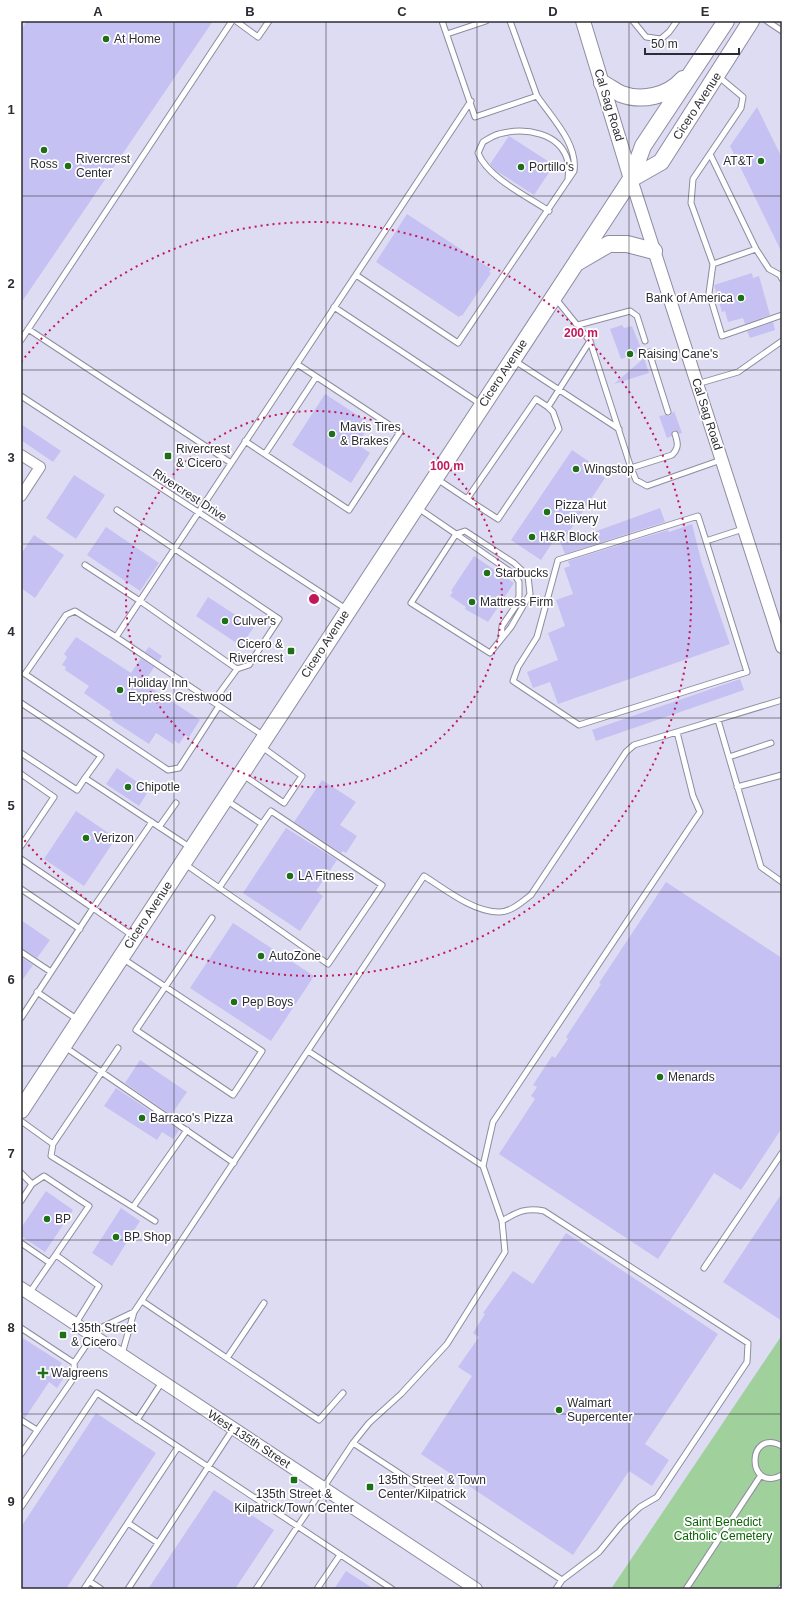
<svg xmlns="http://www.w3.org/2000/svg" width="803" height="1610" viewBox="0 0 803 1610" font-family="Helvetica,sans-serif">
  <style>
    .green { fill: #a0d09b }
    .building { fill: #c5c1f2 }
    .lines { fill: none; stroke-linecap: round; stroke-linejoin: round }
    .service-casing { stroke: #8e8ca0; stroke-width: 7 }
    .minor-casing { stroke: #8e8ca0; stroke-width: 12 }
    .tertiary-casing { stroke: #8e8ca0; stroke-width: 14 }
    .secondary-casing { stroke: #8e8ca0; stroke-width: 16 }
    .primary-casing { stroke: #8e8ca0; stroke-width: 18 }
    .service { stroke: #fff; stroke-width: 5 }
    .minor { stroke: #fff; stroke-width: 10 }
    .tertiary { stroke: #fff; stroke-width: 12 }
    .secondary { stroke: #fff; stroke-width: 14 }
    .primary { stroke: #fff; stroke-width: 16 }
    .grid { fill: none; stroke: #2d2c34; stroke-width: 1; stroke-opacity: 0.55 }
    .ring { fill: none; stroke: #c2185b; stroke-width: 2; stroke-dasharray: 2 4 }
    .poi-dot { fill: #1d6f18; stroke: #fff; stroke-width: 1.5 }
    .labels { text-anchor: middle; stroke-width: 3.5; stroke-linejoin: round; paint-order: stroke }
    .poi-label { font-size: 12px; fill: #2d2c34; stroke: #fff; text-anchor: start }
    .street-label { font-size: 12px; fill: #2d2c34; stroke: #fff }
    .park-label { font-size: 12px; fill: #096304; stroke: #fff }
    .centre { fill: #c2185b; stroke: #fff; stroke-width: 2 }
    .ring-label { font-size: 12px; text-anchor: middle; font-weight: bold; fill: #c2185b; stroke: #fff; stroke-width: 3.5; stroke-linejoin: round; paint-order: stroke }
    .neatline { fill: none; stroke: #2d2c34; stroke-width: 1.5 }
    .grid-label { font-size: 13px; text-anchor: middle; font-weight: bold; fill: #2d2c34 }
  </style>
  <rect width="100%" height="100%" fill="#dedcf2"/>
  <path class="green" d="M782,1335V1589H611Z"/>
  <path class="building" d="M27,21H213L21,303V30Z
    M757,107L782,158V253L730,146Z
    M509,136L551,163L552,168L534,195L495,170L490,164Z
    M407,214L491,269L489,272L491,273L462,316L461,315L459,317L376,262Z
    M752,273L753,278L759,276L770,315L745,324L743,318L728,322L725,311L722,312L714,285Z
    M773,322L775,330L750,338L747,331Z
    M622,325L624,328L632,326L642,351L621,359L610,329Z
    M644,358L649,373L614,384Z
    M325,394L371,424L357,444L370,453L351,483L292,445Z
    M674,411L682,433L679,434L677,431L673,430L672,436L667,438L659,416L665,415L670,416Z
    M21,424L61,451L53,462L21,440Z
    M572,450L600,469L597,473L605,478L561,544L558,534L541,560L511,540Z
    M74,475L105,495L76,539L46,518Z
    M660,508L665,522L565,554L561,544Z
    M692,524L702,564L730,644L558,704L550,682L533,688L527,672L558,660L548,633L565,626L556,600L573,594L564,568L570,566L568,561L668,530L669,532Z
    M106,527L159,563L140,591L87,555Z
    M34,535L64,555L35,598L21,588V554Z
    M474,556L514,583L488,622L465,609L466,607L450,596L453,592L451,591Z
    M208,597L254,627L241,646L196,616Z
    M76,637L131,673L141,658L154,667L144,683L200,720L189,737L185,735L179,744L174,740L173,744L156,733L149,744L112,720L113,718L109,715L111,712L84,693L89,686L65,670L66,667L62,665L67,657L64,654Z
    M149,647L162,656L159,661L145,652Z
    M740,679L744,690L596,741L592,730Z
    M117,768L149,790L139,806L106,784Z
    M322,780L356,802L340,825L357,836L346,853L343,851L341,853L294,822Z
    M76,811L116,838L84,886L44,859Z
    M286,828L337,860L316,891L323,896L300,931L243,893Z
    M666,882L782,958V1128L741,1190L714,1173L658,1259L499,1154L535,1099L531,1096L537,1087L533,1085L552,1056L555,1058L568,1039L566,1037L601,984L599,983Z
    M21,920L50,940L37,958L21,948Z
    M233,923L314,976L271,1041L190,988Z
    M21,957L33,965L21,982Z
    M140,1060L187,1092L171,1115L125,1083Z
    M116,1088L179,1130L173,1139L162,1132L157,1140L104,1106Z
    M46,1191L73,1210L45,1252L21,1236V1228Z
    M782,1193V1321L723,1282Z
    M121,1208L140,1221L112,1266L92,1253Z
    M566,1233L718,1334L645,1444L669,1460L652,1486L629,1471L573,1555L421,1454L472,1376L458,1367L479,1337L473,1333L485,1314L483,1313L513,1271L533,1284Z
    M21,1337L62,1363L57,1370L65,1376L57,1388L49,1382L25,1418L21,1416Z
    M96,1413L156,1453L66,1589H21V1527Z
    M214,1490L274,1530L235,1589H148Z
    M346,1571L374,1589H334Z"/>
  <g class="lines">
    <g class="service-casing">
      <path id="service" d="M236,21L258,37L269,21
        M442,21L475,117L537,96L510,21
        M633,21L646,37L661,39L669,32L677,21
        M767,21L782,31
        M447,34L486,21
        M719,77L743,97L741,108L693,179L691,203L713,264L756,249L769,269L780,275L782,279
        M710,154L756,249
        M549,211C527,196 488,178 478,153L483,142C488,139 494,135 499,134C524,127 561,132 568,162C570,167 568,174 568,180
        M713,264L709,293L722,336L782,315
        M356,275L458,343L574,171C578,144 552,118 537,96
        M556,299L590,341L631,468L636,480L647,486L721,460
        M334,307L482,405
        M578,325L630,311L637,316L645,341
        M28,329L231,463
        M21,340L232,21
        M649,352L668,412
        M515,361L619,429
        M697,384L738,372L782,341
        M21,396L346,609
        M245,441L349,510L400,432L297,364
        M265,454L316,377
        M631,468L672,455C679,448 678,443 675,434
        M437,479L467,499L536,399L548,407L590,341
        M467,499L498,519L559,429L553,412L548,407
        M418,508L456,534L411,603L490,653L511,627L530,594L528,576L514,563L465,531L456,534
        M117,510L279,619L249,665L237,669L213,702
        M456,534L515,575L519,582V596L515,607L502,626L501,639
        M706,541L698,516L558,560L537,637L518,667L513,681L579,725L747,672L706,541L743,529
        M85,565L140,601L237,669
        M116,637L75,611L66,615L25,674L168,770L179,768L219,706
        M21,703L101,756L85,778
        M718,720L761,867L782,882
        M264,736L116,637L471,101
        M21,753L77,790L85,778L191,848
        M729,757L771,743
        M21,774L54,797L21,846
        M243,775L284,803L302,776L262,747
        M737,787L782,775
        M159,827L176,803
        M21,859L93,908L152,822
        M185,864L328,964L382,885L271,811L262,824L226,800
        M219,888L262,824
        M21,889L80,929
        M21,952L51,972
        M122,958L262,1051L233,1095L136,1030L212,918
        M37,992L78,1020
        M21,1018L93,908L133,936
        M65,1047L234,1163
        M21,1121L53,1144L118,1048
        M53,1144L51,1156L133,1207L187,1130
        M483,1166L493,1122L700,812L693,796L677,732
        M21,1173L32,1184L21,1201
        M32,1184L44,1176L89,1206L50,1263
        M133,1207L155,1221
        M502,1221C517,1212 526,1207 544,1211L748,1343L747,1362L657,1497L640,1507L621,1525L599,1552L562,1580
        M21,1243L50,1263L30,1292
        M56,1255L99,1286L76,1323
        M704,1268L782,1153
        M142,1301L319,1420L343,1393
        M21,1328L74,1363
        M90,1333L134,1312
        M122,1354L134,1312L424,876C445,889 473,912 499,912C511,912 522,902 531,895L626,752L634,745L782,700
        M227,1358L264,1303
        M21,1420L37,1430
        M137,1420L162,1382
        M353,1443L562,1580L556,1589
        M782,1446C746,1427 746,1494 782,1475
        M21,1454L75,1376L74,1363L93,1335
        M21,1507L97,1393L392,1589
        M128,1523L158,1543
        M89,1581L101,1589
        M84,1589L178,1447
        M128,1589L233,1429
        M256,1589L353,1443L369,1423L401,1394L447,1344L505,1252L502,1221L483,1166L308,1051
        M317,1589L340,1555
        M686,1589L761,1475
        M780,1589L782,1587"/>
    </g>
    <g class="minor-casing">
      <path id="minor" d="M21,455L40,467L21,496"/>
    </g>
    <g class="tertiary-casing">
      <path id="tertiary" d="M631,179L782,647
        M21,1288L476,1589"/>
    </g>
    <g class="secondary-casing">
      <path id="secondary" d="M583,21L631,179"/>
    </g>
    <g class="primary-casing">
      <path id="primary" d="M602,83C608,86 615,91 621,94C642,102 668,96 683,79
        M631,179L661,162L751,21
        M578,262L609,244H627L654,251
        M21,1110L631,179L643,146L726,21"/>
    </g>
    <use href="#service" class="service"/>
    <use href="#minor" class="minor"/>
    <use href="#tertiary" class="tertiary"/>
    <use href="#secondary" class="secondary"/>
    <use href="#primary" class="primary"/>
  </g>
  <path class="grid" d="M174,21V1589M326,21V1589M477,21V1589M629,21V1589M21,196H782M21,370H782M21,544H782M21,718H782M21,892H782M21,1066H782M21,1240H782M21,1414H782"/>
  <g class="ring">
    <circle cx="314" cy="599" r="188"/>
    <path d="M21 362A377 377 0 1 1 21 836"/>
  </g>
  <g class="poi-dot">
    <circle cx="106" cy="39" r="4"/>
    <circle cx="44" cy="150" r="4"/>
    <circle cx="761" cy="161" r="4"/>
    <circle cx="68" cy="166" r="4"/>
    <circle cx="521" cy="167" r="4"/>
    <circle cx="741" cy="298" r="4"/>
    <circle cx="630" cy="354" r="4"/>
    <circle cx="332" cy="434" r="4"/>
    <rect x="164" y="452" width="8" height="8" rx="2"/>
    <circle cx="576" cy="469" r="4"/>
    <circle cx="547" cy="512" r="4"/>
    <circle cx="532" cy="537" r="4"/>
    <circle cx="487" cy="573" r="4"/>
    <circle cx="472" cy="602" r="4"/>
    <circle cx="225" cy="621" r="4"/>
    <rect x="287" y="647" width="8" height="8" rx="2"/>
    <circle cx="120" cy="690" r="4"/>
    <circle cx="128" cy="787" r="4"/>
    <circle cx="86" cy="838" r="4"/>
    <circle cx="290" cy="876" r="4"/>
    <circle cx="261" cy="956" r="4"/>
    <circle cx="234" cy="1002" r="4"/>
    <circle cx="660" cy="1077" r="4"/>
    <circle cx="142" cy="1118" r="4"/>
    <circle cx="47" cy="1219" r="4"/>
    <circle cx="116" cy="1237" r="4"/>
    <rect x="59" y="1331" width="8" height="8" rx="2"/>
    <path d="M41 1367h4v4h4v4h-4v4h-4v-4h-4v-4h4z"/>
    <circle cx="559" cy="1410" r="4"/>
    <rect x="290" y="1476" width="8" height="8" rx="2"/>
    <rect x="366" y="1483" width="8" height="8" rx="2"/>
  </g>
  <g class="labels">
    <g class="poi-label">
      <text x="114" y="43">At Home</text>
      <text x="76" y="163">Rivercrest<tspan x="76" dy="14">Center</tspan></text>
      <text x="753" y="165" text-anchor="end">AT&amp;T</text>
      <text x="44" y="168" text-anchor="middle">Ross</text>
      <text x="529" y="171">Portillo's</text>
      <text x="733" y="302" text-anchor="end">Bank of America</text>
      <text x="638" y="358">Raising Cane's</text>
      <text x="340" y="431">Mavis Tires<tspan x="340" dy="14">&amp; Brakes</tspan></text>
      <text x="176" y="453">Rivercrest<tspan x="176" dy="14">&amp; Cicero</tspan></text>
      <text x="584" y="473">Wingstop</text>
      <text x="555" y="509">Pizza Hut<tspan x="555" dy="14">Delivery</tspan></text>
      <text x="540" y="541">H&amp;R Block</text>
      <text x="495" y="577">Starbucks</text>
      <text x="480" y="606">Mattress Firm</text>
      <text x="233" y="625">Culver's</text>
      <text x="283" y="648" text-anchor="end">Cicero &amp;<tspan x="283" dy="14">Rivercrest</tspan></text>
      <text x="128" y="687">Holiday Inn<tspan x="128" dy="14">Express Crestwood</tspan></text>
      <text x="136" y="791">Chipotle</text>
      <text x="94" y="842">Verizon</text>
      <text x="298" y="880">LA Fitness</text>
      <text x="269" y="960">AutoZone</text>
      <text x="242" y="1006">Pep Boys</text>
      <text x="668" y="1081">Menards</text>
      <text x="150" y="1122">Barraco's Pizza</text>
      <text x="55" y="1223">BP</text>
      <text x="124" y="1241">BP Shop</text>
      <text x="71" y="1332">135th Street<tspan x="71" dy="14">&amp; Cicero</tspan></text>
      <text x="51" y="1377">Walgreens</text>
      <text x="567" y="1407">Walmart<tspan x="567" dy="14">Supercenter</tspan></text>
      <text x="378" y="1484">135th Street &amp; Town<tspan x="378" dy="14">Center/Kilpatrick</tspan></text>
      <text x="294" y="1498" text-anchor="middle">135th Street &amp;<tspan x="294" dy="14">Kilpatrick/Town Center</tspan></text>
    </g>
    <g class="street-label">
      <text transform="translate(609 105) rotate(73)" y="4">Cal Sag Road</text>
      <text transform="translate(697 106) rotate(-57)" y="4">Cicero Avenue</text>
      <text transform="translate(503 373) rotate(-57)" y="4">Cicero Avenue</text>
      <text transform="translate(707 414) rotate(72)" y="4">Cal Sag Road</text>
      <text transform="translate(190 495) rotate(33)" y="4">Rivercrest Drive</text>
      <text transform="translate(325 644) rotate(-57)" y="4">Cicero Avenue</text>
      <text transform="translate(148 915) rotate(-57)" y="4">Cicero Avenue</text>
      <text transform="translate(249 1439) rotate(33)" y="4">West 135th Street</text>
    </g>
    <g class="park-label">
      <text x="723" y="1526">Saint Benedict<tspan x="723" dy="14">Catholic Cemetery</tspan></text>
    </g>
  </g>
  <circle cx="314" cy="599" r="6" class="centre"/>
  <g class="ring-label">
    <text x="581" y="337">200 m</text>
    <text x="447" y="470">100 m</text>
  </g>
  <rect width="803" height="1610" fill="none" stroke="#ffffff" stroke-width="44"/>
  <path d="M645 48v6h94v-6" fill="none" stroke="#2d2c34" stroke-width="2"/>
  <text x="651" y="48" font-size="12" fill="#2d2c34" stroke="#ffffff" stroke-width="3" paint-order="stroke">50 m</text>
  <rect x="22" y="22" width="759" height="1566" class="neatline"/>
  <g class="grid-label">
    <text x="98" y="16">A</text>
    <text x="250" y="16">B</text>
    <text x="402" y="16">C</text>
    <text x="553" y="16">D</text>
    <text x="705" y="16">E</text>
    <text x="11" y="114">1</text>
    <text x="11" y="288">2</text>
    <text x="11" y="462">3</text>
    <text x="11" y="636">4</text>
    <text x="11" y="810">5</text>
    <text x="11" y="984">6</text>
    <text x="11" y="1158">7</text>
    <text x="11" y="1332">8</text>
    <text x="11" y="1506">9</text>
  </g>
</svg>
